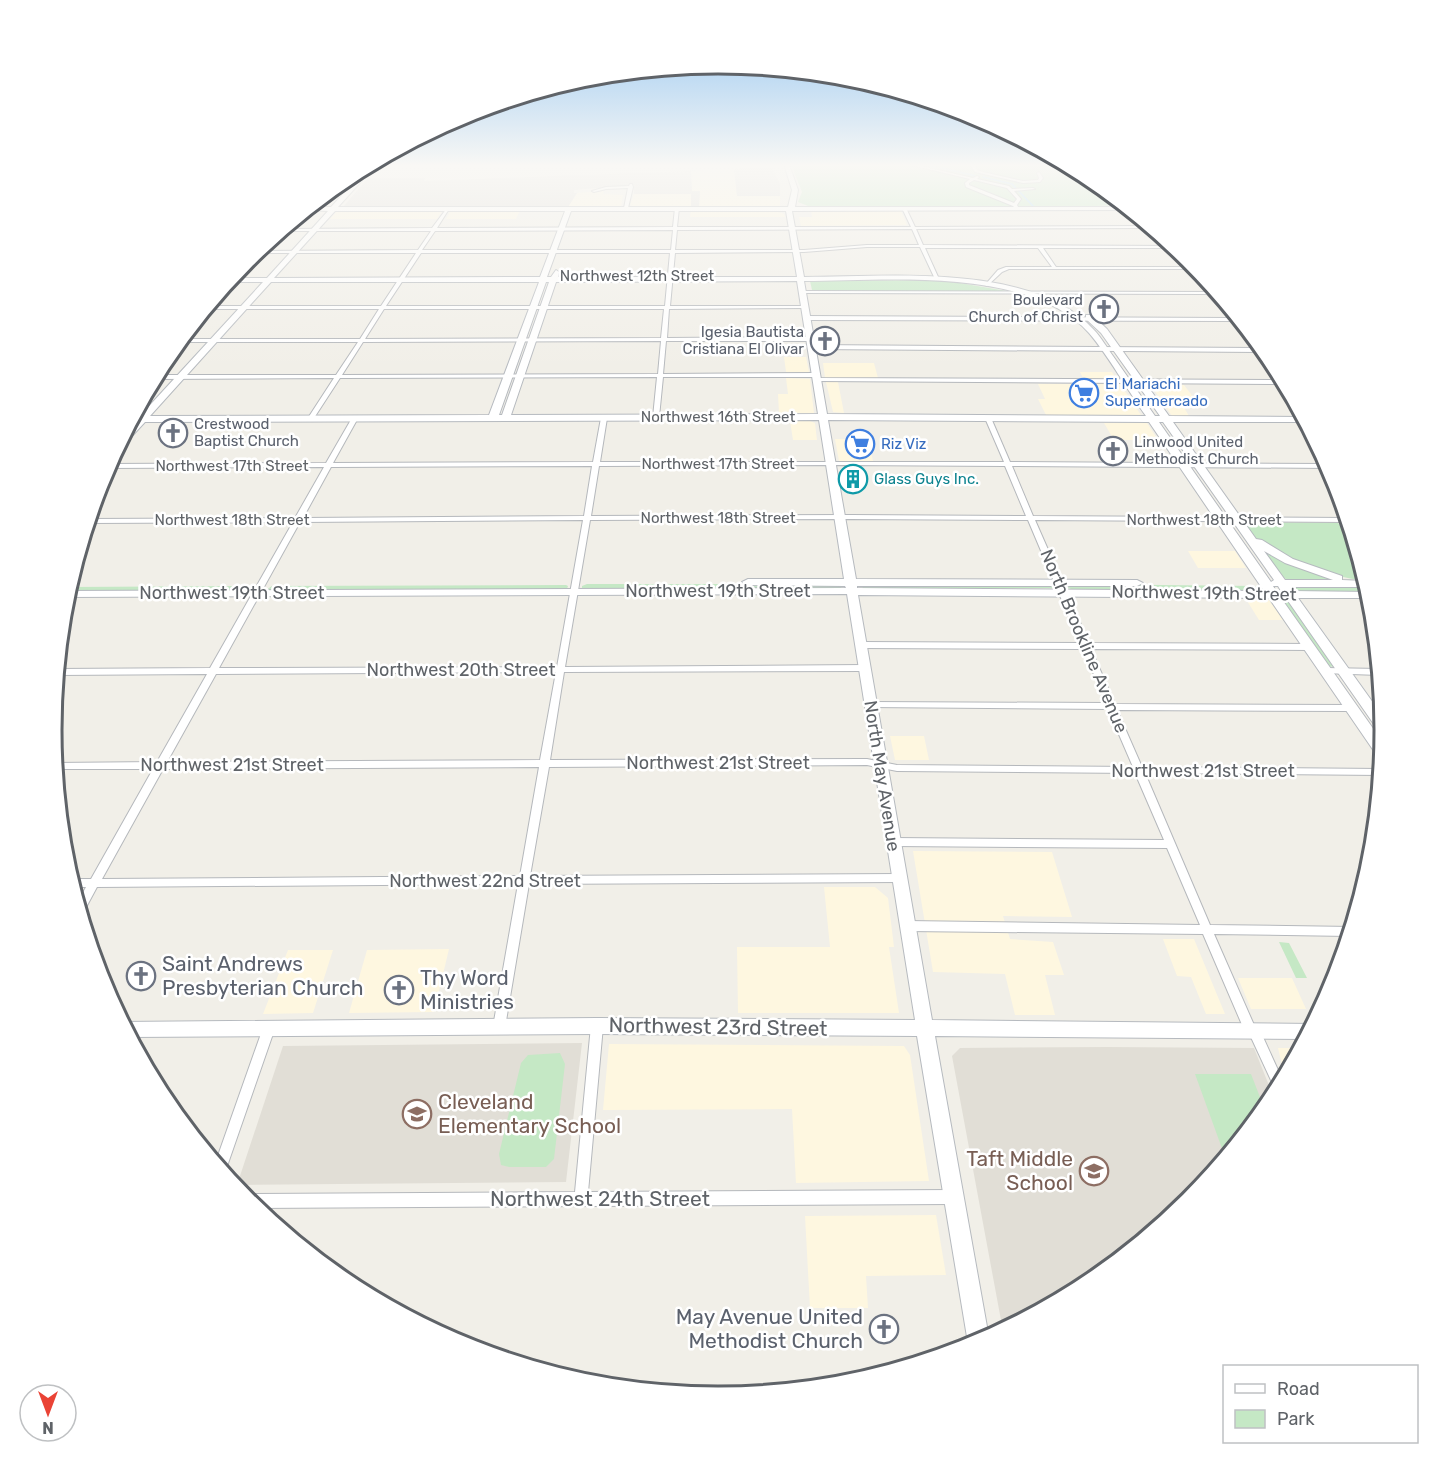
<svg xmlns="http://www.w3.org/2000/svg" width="1436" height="1461" viewBox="0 0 1436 1461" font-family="Rubik,sans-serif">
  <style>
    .commercial { fill: #fef7e0 }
    .industrial { fill: #e0deda }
    .education { fill: #e1ded6 }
    .green { fill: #c5e8c5 }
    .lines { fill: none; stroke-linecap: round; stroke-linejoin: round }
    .stream { stroke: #aadaff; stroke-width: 1.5 }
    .street-casing { stroke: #b5b8bc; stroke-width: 2 }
    .secondary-casing { stroke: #b6babf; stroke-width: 2 }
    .street { fill: #fff; fill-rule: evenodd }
    .secondary { fill: #fff; fill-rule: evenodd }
    .labels { text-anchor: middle; stroke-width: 5; stroke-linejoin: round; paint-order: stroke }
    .far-street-label { font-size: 15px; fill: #5f6368; stroke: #fff }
    .far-worship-label { font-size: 15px; fill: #5b616d; stroke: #fff; text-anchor: end }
    .far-shop-label { font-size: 15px; fill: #366cbe; stroke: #fff; text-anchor: start }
    .far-culture-label { font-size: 15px; fill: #0d838f; stroke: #fff; text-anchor: start }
    .street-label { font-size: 18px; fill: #5f6368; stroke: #fff }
    .near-worship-label { font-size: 21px; fill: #5b616d; stroke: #fff; text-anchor: start }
    .near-street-label { font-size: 21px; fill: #5f6368; stroke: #fff }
    .near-education-label { font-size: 21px; fill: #785e54; stroke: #fff; text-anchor: start }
    .rim { fill: none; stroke: #5f6368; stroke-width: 3 }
  </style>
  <rect width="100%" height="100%" fill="#f1efe8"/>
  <path class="commercial" d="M734,169L737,196H780V206L699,207L700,191H692L691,171Z
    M604,191L603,194L623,195L621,207H568L577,193Z
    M634,194H691V207H634L630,205Z
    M451,210H520L516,219H446Z
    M691,210H772L784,214L785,217H690Z
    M811,210L901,211L907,225L801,226L799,217H812Z
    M337,211H442L437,219H330Z
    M784,357H806L809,372H786Z
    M823,363H874L878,378H825Z
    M1080,372H1112L1141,415H1046L1038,399H1045L1038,384H1086Z
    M786,378L810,379L814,413H779L778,394H788Z
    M826,382H838L844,413L833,412Z
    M1150,384L1184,385L1200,406H1183L1189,416H1172Z
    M790,421H810L815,423L817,440H793Z
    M1104,423H1147L1158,440H1114Z
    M835,439H868L873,461H839Z
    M1188,551H1235L1246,568H1198Z
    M1244,596H1268L1284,620H1259Z
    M890,736H924L929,760H895Z
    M913,851L1052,852L1072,917L1003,916L1010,939L1053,942L1064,975H1045L1055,1015H1015L1005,974L933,972Z
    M824,887H875L888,898L894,947H889L899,1013H738L737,947H830Z
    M1163,939H1194L1225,1014H1206L1191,977L1177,976Z
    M449,949L434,1012L349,1013L367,950Z
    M288,950H333L313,1013L263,1014Z
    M1238,978H1292L1306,1009H1251Z
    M609,1044L904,1046L910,1055L929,1181L796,1183L792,1109L603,1110Z
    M1278,1048H1301L1285,1077Z
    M936,1215L946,1275L866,1276L868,1308H810L805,1216Z"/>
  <path class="industrial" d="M772,167L780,184V196H737L734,169Z
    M691,171L692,191H700L699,207H691V194H634V185L574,190V193H577L568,207H343L368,178H425L424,181Z"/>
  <path class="education" d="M582,1043L566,1182L237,1185L283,1046Z
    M1107,1047L1254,1048L1274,1098L1189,1202L1088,1285L1003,1331L952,1056L960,1048Z"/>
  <path class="green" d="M791,164H1066L1089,176L1124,205L1065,207L808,206L798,202L802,192Z
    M942,280L1007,291H814L812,290L810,281Z
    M1252,522L1338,523L1355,543L1366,581C1332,577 1262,558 1246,525Z
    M1263,550L1342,580H1287L1282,576Z
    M587,584H838L843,586L839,589H582V586Z
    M1048,584L1054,588H863L861,585Z
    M1070,584L1254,586L1261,589L1258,591L1073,590L1067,587Z
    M566,585L568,586L567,589L266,590L272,586Z
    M1293,585H1368L1370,592H1299L1292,588Z
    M250,586L253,588L247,591L66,592L68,587Z
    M1281,598H1287L1334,667L1328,666Z
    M1279,942L1289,943L1307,978H1296Z
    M560,1053L565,1064L554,1159L546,1167H509L501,1165L499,1154L521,1063L528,1055Z
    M1195,1074H1251L1265,1110L1229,1154H1224Z"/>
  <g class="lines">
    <path class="stream" d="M921,164L936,167
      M942,168L976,176
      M983,177L1012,184L1033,206"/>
    <g class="street-casing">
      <path id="street" d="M907,164H912L973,178L977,176L979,177L977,179L1009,186L1012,189L1033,188L1035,189L1014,191L1021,199L1017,205L1019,209L1017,210L1013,206L966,187L965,183L970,179ZM974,180L1007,188L1017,199L1014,203L969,185V183Z
        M970,164H974L977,170L983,172L1023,181L1038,180L1039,178L1037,173L1039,172L1043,178L1040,182L1023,183L975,172Z
        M1066,169H1075L1079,171H1065Z
        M1084,174L1088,175L1085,176Z
        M630,184H632L633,187L628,208L626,209L624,208L628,188L606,189L594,192L592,191L606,187L629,186Z
        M677,207L679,208L677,227H911L902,208L904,207L906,208L915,227L1149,226L1152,228L916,229L923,245L1174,246L1176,248H1043L1056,267H1196L1198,269H1009L1002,272L987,286L985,285L998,270L1006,267H1052L1038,248H925L939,279L937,280L935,279L920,247H867L804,252L675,253L670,306H806L808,307L806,308L669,309L667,338L811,337L814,339L811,341H666L663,374L817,373L820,375L817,377H663L659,417L656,419L653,417L657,377L340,378L314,418L311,420L308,418L334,378L153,379L155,375H336L358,342H178L180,339H360L379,309H205L207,306H381L416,253H253L256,251L418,250L431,231H280L283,229L432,228L447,208L449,209L437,228L673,227L675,208ZM912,229L919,245H867L804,250H675L677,230ZM673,230L671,250H422L435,231ZM421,253H670L665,306H386ZM384,309H664L661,338L365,339ZM661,341L658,374L342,375L363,342Z
        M803,291L1216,292L1219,294H1212L1235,318H1239L1241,321L1238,322L1262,347L1275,364H1272L1260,352L812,349L809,347L812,345L1257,348L1232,321L807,320L804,318L807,316L1229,318L1207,294L801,293V291Z
        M818,378L1283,380L1285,384L816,381L815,380Z
        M355,416L358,418L333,463L593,462L601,418L604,416L607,418L600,462H1004L985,418L988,416L991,418L1010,462L1328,464L1330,468L1012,466L1033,516L1347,518L1348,522L1035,520L1089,643L1310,644L1314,647L1310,650L1091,649L1115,704L1351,705L1355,708L1351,711L1117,710L1142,767L1381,769V775L1145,773L1210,925L1352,927L1349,936L1214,934L1254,1025L1258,1026L1283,1081L1277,1092L1276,1091L1250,1035L1246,1034L1203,934L907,931L903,929L902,926L903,923L907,921L1200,925L1167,848L893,846L889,845L888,842L889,839L893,838L1164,840L1135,773L897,771L867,765L549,767L530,876L899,874L903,875L904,878L903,881L899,882L529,884L505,1027L503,1031L499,1032L495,1031L493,1027L518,884L97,887L83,913L80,914L77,904L86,887H72L70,879H91L153,769H55L54,763L157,762L207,674L57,675V669L210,668L293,522L88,523L89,519L295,518L324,467L106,468L108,464L326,463L352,418ZM841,465L1005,466L1026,516L850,515L591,516L599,466ZM592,466L584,516L303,518L331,467ZM850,519L1028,520L1080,643L862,642L858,645L862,648L1083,649L1106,703L871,702L868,703L867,705L868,707L1108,709L1133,767L897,765L867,759L550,760L564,672L865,671L869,668L865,665L565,667L590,520ZM583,520L557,667L219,668L300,522ZM556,672L540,760L167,762L216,674ZM539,767L520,876L102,879L163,769Z
        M1326,668L1379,669V675L1323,673L1322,671Z
        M597,1021L601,1022L603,1026L588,1192L954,1190L959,1192L961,1197L959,1202L954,1204L253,1208L241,1196L245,1194L575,1192L591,1026L593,1022Z
        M269,1023L273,1024L275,1028L224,1175L215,1164L263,1028L265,1024Z"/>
    </g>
    <g class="secondary-casing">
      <path id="secondary" d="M371,164H377L338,207H788L792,190L784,164H789L798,190L795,207H1127L1131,210L792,211L804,277C888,277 1032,262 1094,330C1101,337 1107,348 1113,356C1127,376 1141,396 1155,416H1160L1101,333L1086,319V315H1092L1107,329L1169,416L1303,417L1306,422H1173L1256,539L1262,540L1293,559L1342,576V580L1366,581L1367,587H1290L1293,591L1369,592L1370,598H1298L1384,718L1385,735L1380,733L1286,598H1281L1384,744L1382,759L1378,757L1269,598L858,595L932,1020L1314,1024L1306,1039L935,1036L989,1338L970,1348L968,1343L917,1036L597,1034L129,1037L121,1022L597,1018L915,1020L847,594L65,597L67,591L846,588L845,586L748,585L742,582L748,579H844L819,420L145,422L119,450L115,451L124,434L135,422L131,421L133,416H140L263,282H228L231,278H267L328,211L305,210L309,207H331ZM335,211H565L540,277L274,278ZM571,211H786L797,277H558L559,272L556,270L551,277H547ZM797,281L818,414L511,415L556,282ZM804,281C887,281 1029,266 1089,333C1108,355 1128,391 1146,416L827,414ZM271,282H539L489,415L150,416ZM546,282H549L502,415H499ZM828,420L1149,422L1264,591L857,588V586H1137L1143,583L1137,580L856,579ZM1159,422H1163L1274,580L1271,582ZM1264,551L1285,563L1333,580H1285ZM1273,586H1278L1281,591H1276Z"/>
    </g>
    <use href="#street" class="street"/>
    <use href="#secondary" class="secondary"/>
  </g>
  <linearGradient id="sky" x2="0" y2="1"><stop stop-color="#8fc3f1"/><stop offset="0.45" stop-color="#f9f8f5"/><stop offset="1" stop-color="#f9f8f5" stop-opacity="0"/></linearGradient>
  <rect width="1436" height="368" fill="url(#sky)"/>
  <defs>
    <g id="church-ring" transform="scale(1.5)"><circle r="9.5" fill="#fff" stroke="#6b7280" stroke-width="1.5"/><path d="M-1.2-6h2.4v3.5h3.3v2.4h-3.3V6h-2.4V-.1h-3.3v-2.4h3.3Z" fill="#6b7280"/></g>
    <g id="supermarket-ring" transform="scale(1.5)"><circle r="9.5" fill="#fff" stroke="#3f7fe0" stroke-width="1.5"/><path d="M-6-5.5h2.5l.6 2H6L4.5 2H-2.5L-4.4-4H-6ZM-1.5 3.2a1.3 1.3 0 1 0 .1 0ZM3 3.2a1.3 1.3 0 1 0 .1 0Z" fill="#3f7fe0"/></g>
    <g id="building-ring" transform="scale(1.5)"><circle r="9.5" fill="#fff" stroke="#0f9aa8" stroke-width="1.5"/><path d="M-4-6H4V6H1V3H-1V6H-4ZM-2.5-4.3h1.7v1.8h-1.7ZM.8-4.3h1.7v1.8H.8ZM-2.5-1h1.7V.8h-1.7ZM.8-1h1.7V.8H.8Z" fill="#0f9aa8"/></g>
    <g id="school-ring" transform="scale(1.5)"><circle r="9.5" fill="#fff" stroke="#8d6e63" stroke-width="1.5"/><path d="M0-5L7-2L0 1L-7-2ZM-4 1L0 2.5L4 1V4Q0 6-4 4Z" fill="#8d6e63"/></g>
  </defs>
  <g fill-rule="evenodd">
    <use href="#church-ring" x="1104" y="309"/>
    <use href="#church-ring" x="825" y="341"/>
    <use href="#supermarket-ring" x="1084" y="393"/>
    <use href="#church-ring" x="173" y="433"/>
    <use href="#supermarket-ring" x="860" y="444"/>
    <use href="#church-ring" x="1113" y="451"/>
    <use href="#building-ring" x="853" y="479"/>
    <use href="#church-ring" x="141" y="976"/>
    <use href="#church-ring" x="399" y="990"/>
    <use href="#school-ring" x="417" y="1114"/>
    <use href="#school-ring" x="1094" y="1171"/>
    <use href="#church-ring" x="884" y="1329"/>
  </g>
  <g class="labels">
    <g class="far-street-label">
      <text x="637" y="281">Northwest 12th Street</text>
      <text x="718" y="422">Northwest 16th Street</text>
      <text x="718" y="469">Northwest 17th Street</text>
      <text x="232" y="471">Northwest 17th Street</text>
      <text x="718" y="523">Northwest 18th Street</text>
      <text x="232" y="525">Northwest 18th Street</text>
      <text x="1204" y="525">Northwest 18th Street</text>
    </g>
    <g class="far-worship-label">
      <text x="1083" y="305">Boulevard<tspan x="1083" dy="17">Church of Christ</tspan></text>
      <text x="804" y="337">Igesia Bautista<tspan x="804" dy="17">Cristiana El Olivar</tspan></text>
      <text x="194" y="429" text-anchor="start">Crestwood<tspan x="194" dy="17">Baptist Church</tspan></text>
      <text x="1134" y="447" text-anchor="start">Linwood United<tspan x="1134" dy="17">Methodist Church</tspan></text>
    </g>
    <g class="far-shop-label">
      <text x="1105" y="389">El Mariachi<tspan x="1105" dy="17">Supermercado</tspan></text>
      <text x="881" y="449">Riz Viz</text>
    </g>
    <g class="far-culture-label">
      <text x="874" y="484">Glass Guys Inc.</text>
    </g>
    <g class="street-label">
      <text x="718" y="597">Northwest 19th Street</text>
      <text x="232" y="599">Northwest 19th Street</text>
      <text transform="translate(1204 593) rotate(1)" y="6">Northwest 19th Street</text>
      <text transform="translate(1084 641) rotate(67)" y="6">North Brookline Avenue</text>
      <text x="461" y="676">Northwest 20th Street</text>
      <text x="718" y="769">Northwest 21st Street</text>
      <text x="232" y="771">Northwest 21st Street</text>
      <text x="1203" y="777">Northwest 21st Street</text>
      <text transform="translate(882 776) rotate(81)" y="6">North May Avenue</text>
      <text x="485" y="887">Northwest 22nd Street</text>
    </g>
    <g class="near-worship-label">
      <text x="162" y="971">Saint Andrews<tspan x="162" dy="24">Presbyterian Church</tspan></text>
      <text x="420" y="985">Thy Word<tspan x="420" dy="24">Ministries</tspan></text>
      <text x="863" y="1324" text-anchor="end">May Avenue United<tspan x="863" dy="24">Methodist Church</tspan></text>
    </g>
    <g class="near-street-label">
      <text transform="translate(718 1027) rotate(1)" y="7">Northwest 23rd Street</text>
      <text x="600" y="1206">Northwest 24th Street</text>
    </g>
    <g class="near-education-label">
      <text x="438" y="1109">Cleveland<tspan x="438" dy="24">Elementary School</tspan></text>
      <text x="1073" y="1166" text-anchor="end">Taft Middle<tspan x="1073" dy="24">School</tspan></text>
    </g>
  </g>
  <path d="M0 0H1436V1461H0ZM62 730a656 656 0 1 1 1312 0a656 656 0 1 1-1312 0Z" fill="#fff" fill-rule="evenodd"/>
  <path class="rim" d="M62 730a656 656 0 1 1 1312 0a656 656 0 1 1-1312 0Z"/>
  <rect x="1223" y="1365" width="195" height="78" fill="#ffffff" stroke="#bfc1c3" stroke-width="1.5"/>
  <rect x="1235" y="1384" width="30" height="9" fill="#ffffff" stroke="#bfc1c3" stroke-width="1.5"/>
  <text x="1277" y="1395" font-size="18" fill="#5f6368">Road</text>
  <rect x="1235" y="1410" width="30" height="18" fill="#c5e8c5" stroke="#bfc1c3" stroke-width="1.5"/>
  <text x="1277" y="1425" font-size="18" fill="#5f6368">Park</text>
  <g transform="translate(48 1413) rotate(180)"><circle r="28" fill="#ffffff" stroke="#bfc1c3" stroke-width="1.5"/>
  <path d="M0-4.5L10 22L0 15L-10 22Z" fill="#ea4335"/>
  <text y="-9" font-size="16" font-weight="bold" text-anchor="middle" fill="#5f6368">N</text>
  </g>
</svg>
